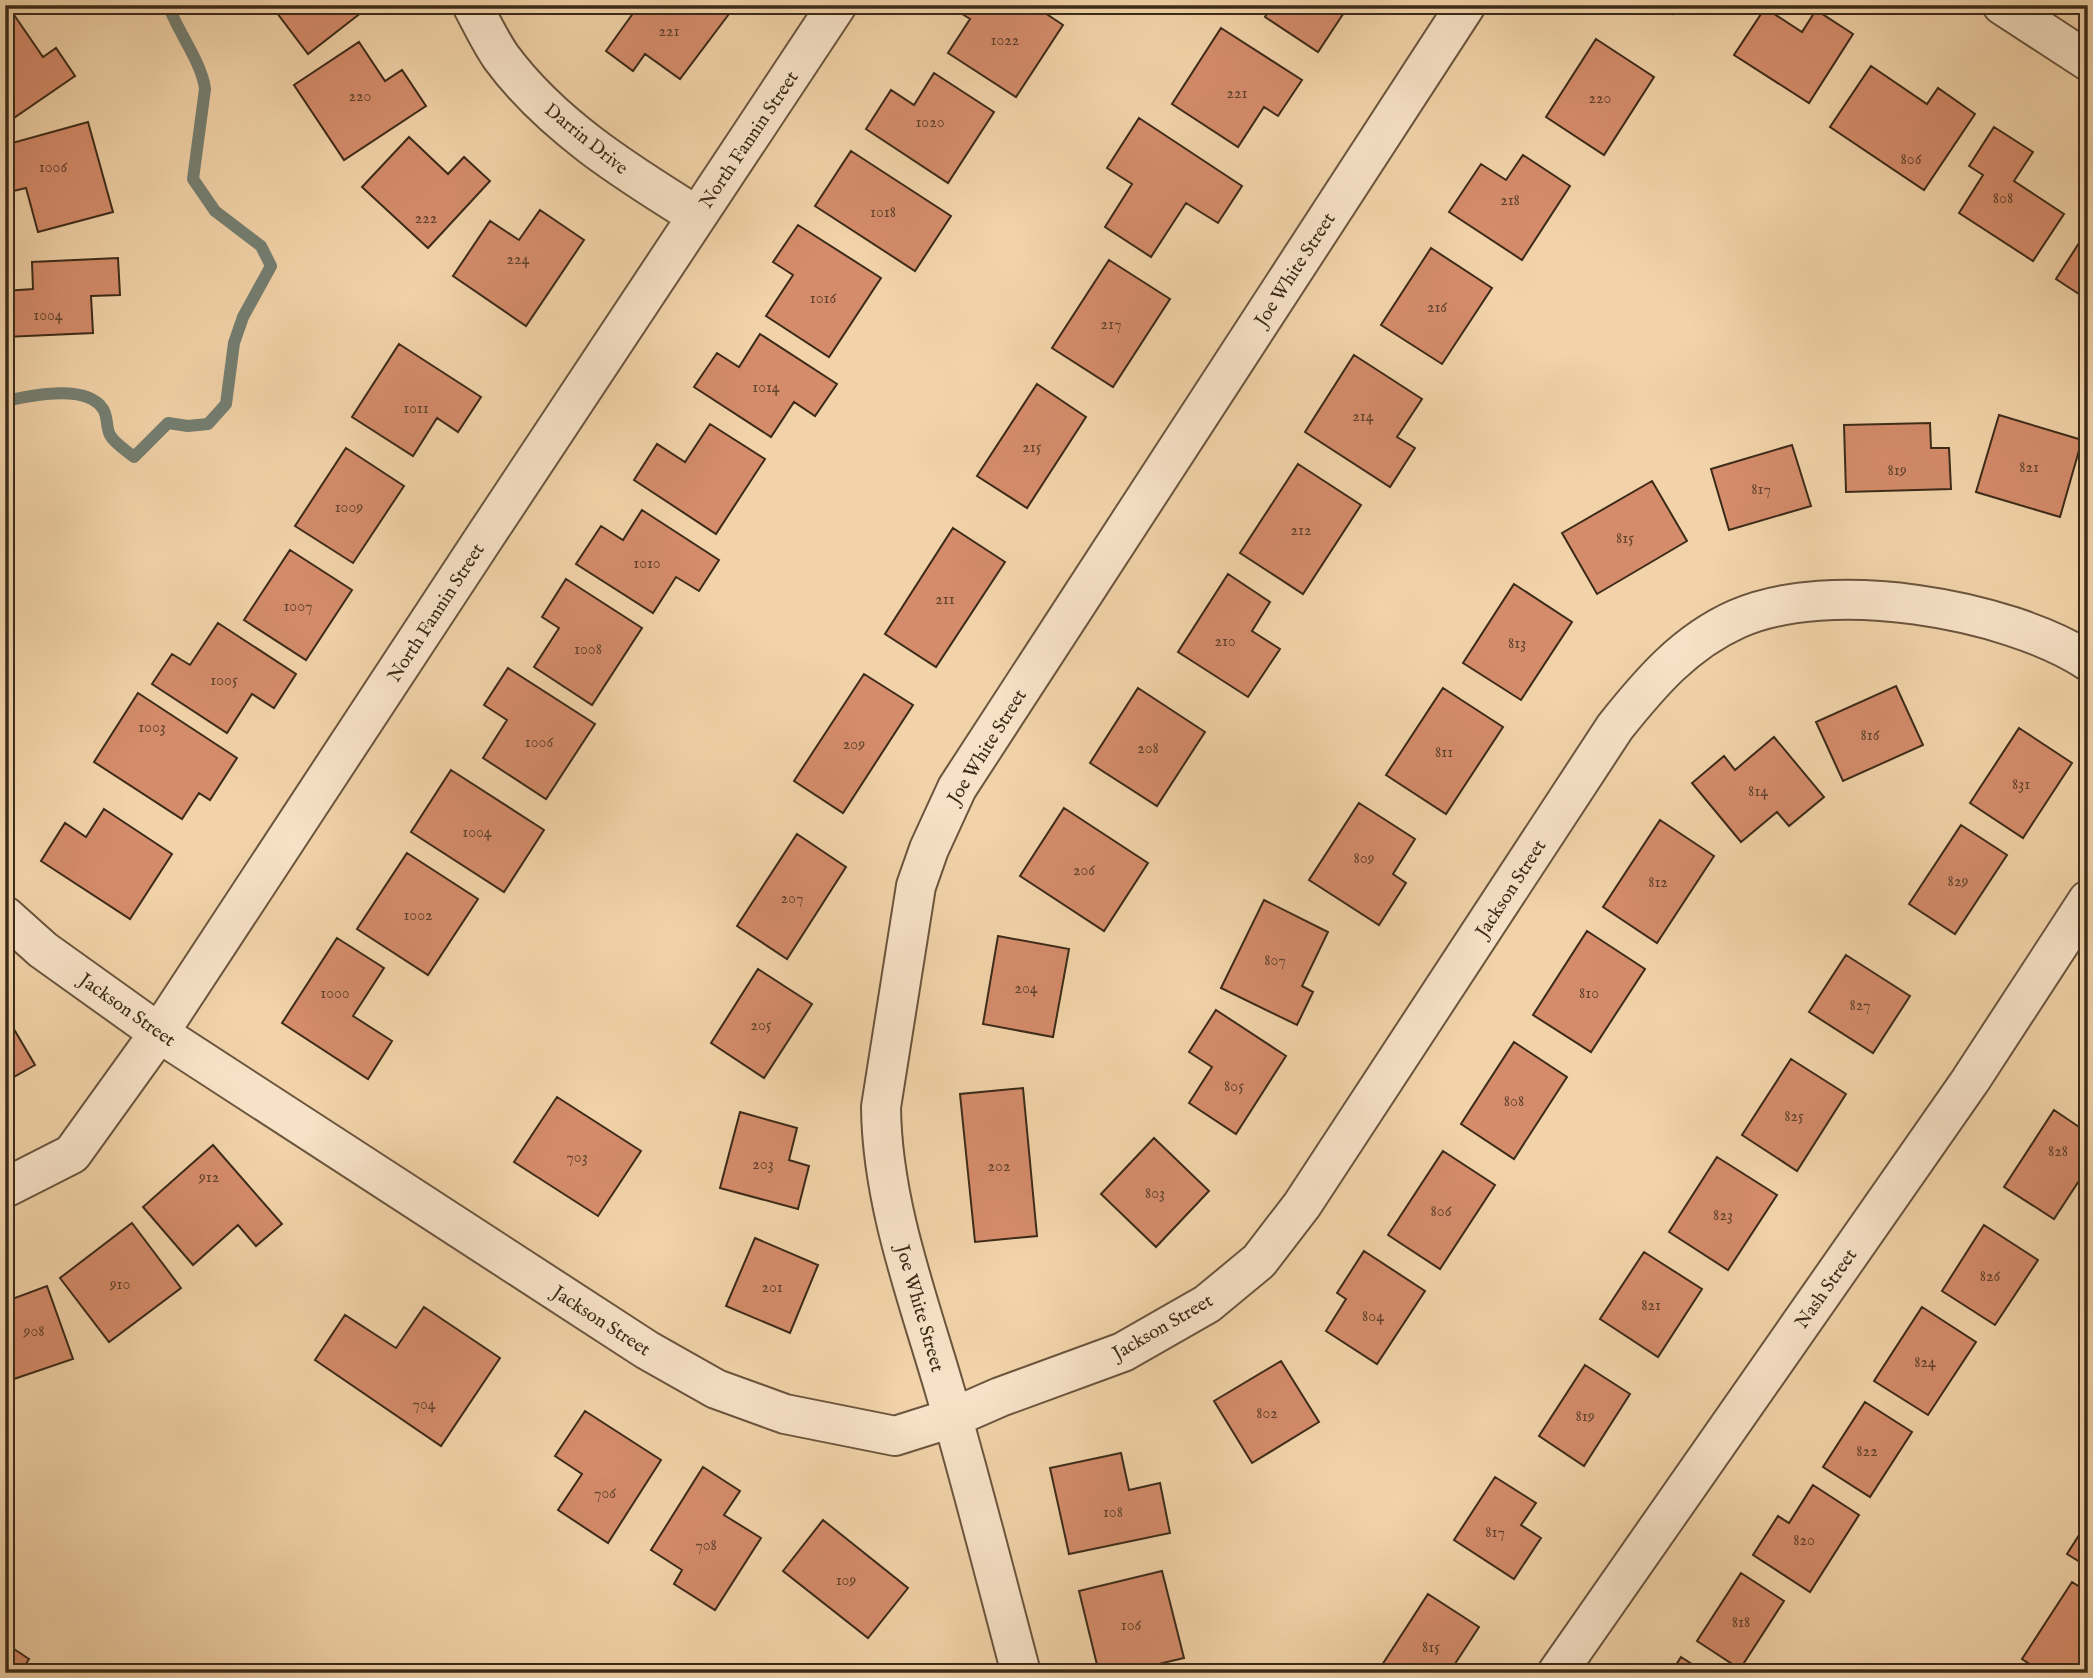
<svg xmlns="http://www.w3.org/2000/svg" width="2093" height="1678" viewBox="0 0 2093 1678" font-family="'IM FELL English',serif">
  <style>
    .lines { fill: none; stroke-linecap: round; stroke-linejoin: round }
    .stream { stroke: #757f72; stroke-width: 12 }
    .building { fill: #d58c6b; stroke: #3c2b19; stroke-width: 2 }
    .street-casing { stroke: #6a553d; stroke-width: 42 }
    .street { stroke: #f7e2c7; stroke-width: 38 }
    .labels { text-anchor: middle; stroke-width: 5; stroke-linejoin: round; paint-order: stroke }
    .number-label { font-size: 16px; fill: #62432e }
    .street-label { font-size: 19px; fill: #3c2b19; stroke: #f7e2c7 }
  </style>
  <rect width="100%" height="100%" fill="#f2d3a9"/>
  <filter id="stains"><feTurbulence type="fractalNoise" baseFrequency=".00286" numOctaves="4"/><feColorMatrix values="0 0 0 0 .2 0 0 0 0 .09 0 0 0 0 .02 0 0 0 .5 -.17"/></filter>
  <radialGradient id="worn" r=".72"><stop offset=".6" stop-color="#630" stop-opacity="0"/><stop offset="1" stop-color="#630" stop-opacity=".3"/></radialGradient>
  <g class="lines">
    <path class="stream" d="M5,401C30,396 86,383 103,409C108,416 106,428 110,435C114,443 127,451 134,457L168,423L188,426L208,424L226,404L234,343L243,317L271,266L261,246L215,211L193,179L205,89C202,63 178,32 168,5"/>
  </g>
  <path class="building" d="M271,5H371L308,54Z
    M639,5H726L732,10L680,79L645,54L633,71L606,51Z
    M948,5H1033L1063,25L1016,97L948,53L970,19Z
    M1272,5H1349L1318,52L1265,17Z
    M1659,5H1678L1672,14Z
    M1765,8L1802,32L1816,10L1853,34L1809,103L1734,55Z
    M10,9L43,57L56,48L75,76L5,124V12Z
    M1221,28L1302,80L1278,116L1264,107L1238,147L1172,104Z
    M1596,39L1654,77L1604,155L1546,117Z
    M359,42L385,81L402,70L426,106L344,160L294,85Z
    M1871,66L1927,104L1938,88L1975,114L1924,190L1830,127Z
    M934,73L994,112L948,183L866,129L891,90L914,105Z
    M1139,118L1242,186L1218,223L1186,203L1151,257L1105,227L1132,184L1107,168Z
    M88,122L113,212L38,232L26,188L5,193V145Z
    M1994,127L2033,152L2014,181L2064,214L2033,261L1959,213L1983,175L1969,166Z
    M409,137L448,174L464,157L490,181L428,248L362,187Z
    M851,151L951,216L915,271L815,206Z
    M1523,155L1570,186L1522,260L1449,212L1481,164L1506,180Z
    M540,210L584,240L526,326L453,276L490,221L519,240Z
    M798,225L881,278L829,357L766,316L793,275L773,262Z
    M2088,229V300L2056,279Z
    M1431,248L1492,288L1442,364L1381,325Z
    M118,258L120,295L91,296L93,333L5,337V291L33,289L32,262Z
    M1109,260L1170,299L1113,387L1052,348Z
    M760,334L837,384L815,416L794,402L771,437L694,387L717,353L739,367Z
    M399,344L481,397L458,432L437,418L413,456L352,417Z
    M1354,355L1422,399L1397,437L1415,448L1390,487L1305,432Z
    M1037,384L1086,417L1027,508L977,476Z
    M1999,415L2082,440L2060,517L1976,492Z
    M1930,423L1931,448H1949L1951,489L1846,492L1844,425Z
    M710,424L765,459L716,534L634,480L657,444L685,462Z
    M1792,445L1811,506L1729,530L1711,469Z
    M346,448L404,486L353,563L295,526Z
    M1298,464L1361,505L1303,594L1240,553Z
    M1652,481L1687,541L1597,594L1562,533Z
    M642,510L719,560L699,591L676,577L653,613L576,564L601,526L623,540Z
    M953,528L1005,562L936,667L885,634Z
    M290,550L352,590L306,660L244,620Z
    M1228,574L1270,602L1252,631L1280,649L1248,697L1178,652Z
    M566,579L642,628L592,705L534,667L559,628L542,617Z
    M1514,584L1572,622L1521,700L1463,663Z
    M218,623L296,674L274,708L252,694L227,733L152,684L172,654L190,665Z
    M508,668L595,724L546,799L483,758L507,720L484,705Z
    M864,674L913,705L843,813L794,781Z
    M1896,686L1923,745L1843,781L1816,722Z
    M1138,688L1205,732L1157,806L1090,763Z
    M1443,688L1503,727L1446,814L1386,775Z
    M138,693L237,758L210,800L199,793L182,819L94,762Z
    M2019,728L2072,763L2023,838L1970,803Z
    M1774,737L1824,797L1789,826L1777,812L1741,842L1692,783L1724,756L1735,770Z
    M451,770L544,830L504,892L411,832Z
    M1359,803L1415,839L1393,874L1406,883L1379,925L1309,880Z
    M1064,808L1148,863L1104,931L1020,876Z
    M104,809L172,854L130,919L41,861L65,823L86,837Z
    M1660,820L1714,856L1657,943L1603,907Z
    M1961,825L2007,855L1955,934L1909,904Z
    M797,834L846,867L787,959L737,926Z
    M407,853L478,899L428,975L357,929Z
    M1264,900L1328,932L1302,986L1313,992L1297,1025L1221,988Z
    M1587,931L1645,969L1591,1052L1533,1015Z
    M998,936L1069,949L1053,1037L983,1024Z
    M337,938L384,968L353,1016L392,1041L368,1079L282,1023Z
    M1846,955L1910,996L1873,1053L1809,1012Z
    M758,969L812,1004L764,1078L711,1043Z
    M1216,1010L1286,1056L1236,1134L1189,1103L1212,1067L1189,1052Z
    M5,1014L35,1065L5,1082Z
    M1514,1042L1567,1077L1514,1159L1461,1124Z
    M1791,1059L1846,1094L1797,1171L1742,1135Z
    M1023,1088L1037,1236L975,1242L960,1094Z
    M557,1097L641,1151L598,1216L514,1162Z
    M2054,1110L2088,1133V1167L2054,1219L2004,1187Z
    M740,1112L797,1128L789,1160L809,1166L798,1209L720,1188Z
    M1154,1138L1209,1191L1156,1247L1101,1194Z
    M213,1145L282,1224L256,1246L238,1225L193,1265L143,1207Z
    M1443,1151L1495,1185L1440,1269L1388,1235Z
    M1717,1157L1777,1195L1728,1270L1669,1232Z
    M132,1223L181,1288L109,1342L60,1278Z
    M1984,1225L2038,1260L1995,1325L1942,1291Z
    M755,1238L818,1265L790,1333L726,1306Z
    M1364,1251L1425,1291L1377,1364L1326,1331L1346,1299L1337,1293Z
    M1644,1252L1702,1289L1658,1357L1600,1319Z
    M47,1286L73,1359L5,1382V1295L7,1301Z
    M424,1307L500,1358L441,1446L315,1360L345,1315L396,1348Z
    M1922,1307L1976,1342L1928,1415L1874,1381Z
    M1281,1361L1319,1422L1252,1463L1214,1401Z
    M1585,1365L1630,1394L1584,1466L1539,1436Z
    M1865,1402L1912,1432L1870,1497L1823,1467Z
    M585,1411L661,1460L608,1543L558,1510L582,1474L555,1456Z
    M1121,1453L1129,1490L1160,1483L1170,1533L1069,1554L1050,1468Z
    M703,1467L740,1491L724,1515L761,1538L715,1610L674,1584L682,1570L651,1550Z
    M1495,1477L1536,1503L1521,1525L1541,1538L1514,1579L1454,1540Z
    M1813,1485L1859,1515L1810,1592L1753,1555L1778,1516L1789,1523Z
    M823,1520L908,1588L868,1638L783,1571Z
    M2088,1521V1567L2067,1554Z
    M1162,1571L1184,1658L1121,1673H1099L1079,1591Z
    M1741,1573L1784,1601L1740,1669L1697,1641Z
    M2072,1582L2088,1592V1673H2043L2022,1659Z
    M1428,1594L1479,1627L1449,1673H1394L1382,1665Z
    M5,1643L29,1659L20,1673H5Z
    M1681,1657L1706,1673H1671Z"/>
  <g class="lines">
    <g class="street-casing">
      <path id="street" d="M472,5C481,22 490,41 501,57C551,125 626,172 697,216
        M2002,5L2088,61
        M5,916L43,950L159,1033L647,1350L716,1389L785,1414L895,1436L952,1418L1000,1397L1123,1352L1207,1304L1259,1261L1302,1205L1615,727C1650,683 1685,642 1737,619C1829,578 2006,608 2088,661
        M5,1188L72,1154L159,1033L480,544L837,5
        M1021,1673C996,1579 972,1484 945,1391C918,1298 882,1204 881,1107L916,886L929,849L957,788L1466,5
        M1557,1673L1970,1081L2088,900"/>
    </g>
    <use href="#street" class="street"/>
  </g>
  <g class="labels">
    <g class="number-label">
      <text x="669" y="36">221</text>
      <text x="1005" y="45">1022</text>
      <text x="1237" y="98">221</text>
      <text x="360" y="101">220</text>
      <text x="1600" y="103">220</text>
      <text x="930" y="127">1020</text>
      <text x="1911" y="164">806</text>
      <text x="53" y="172">1006</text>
      <text x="2003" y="203">808</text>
      <text x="1510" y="205">218</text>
      <text x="883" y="217">1018</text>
      <text x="426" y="223">222</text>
      <text x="518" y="264">224</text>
      <text x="823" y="303">1016</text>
      <text x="1437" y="312">216</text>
      <text x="48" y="320">1004</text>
      <text x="1111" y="329">217</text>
      <text x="766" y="392">1014</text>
      <text x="416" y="413">1011</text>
      <text x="1363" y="421">214</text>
      <text x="1032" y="452">215</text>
      <text x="2029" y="472">821</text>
      <text x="1897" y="475">819</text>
      <text x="1761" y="494">817</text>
      <text x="349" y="512">1009</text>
      <text x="1301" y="535">212</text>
      <text x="1625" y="543">815</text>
      <text x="647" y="568">1010</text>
      <text x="945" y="604">211</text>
      <text x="298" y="611">1007</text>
      <text x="1225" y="646">210</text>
      <text x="1517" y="648">813</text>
      <text x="588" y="654">1008</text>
      <text x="224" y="685">1005</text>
      <text x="152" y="732">1003</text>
      <text x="1870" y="740">816</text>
      <text x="539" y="747">1006</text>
      <text x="854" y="749">209</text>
      <text x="1148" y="753">208</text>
      <text x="1444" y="757">811</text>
      <text x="2021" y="789">831</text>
      <text x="1758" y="796">814</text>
      <text x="477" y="837">1004</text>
      <text x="1364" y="863">809</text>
      <text x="1084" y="875">206</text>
      <text x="1958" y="886">829</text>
      <text x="1658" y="887">812</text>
      <text x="792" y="903">207</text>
      <text x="418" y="920">1002</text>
      <text x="1275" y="965">807</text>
      <text x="1026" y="993">204</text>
      <text x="335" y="998">1000</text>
      <text x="1589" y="998">810</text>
      <text x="1860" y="1010">827</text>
      <text x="761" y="1030">205</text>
      <text x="1234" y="1091">805</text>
      <text x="1514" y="1106">808</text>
      <text x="1794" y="1121">825</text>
      <text x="2058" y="1156">828</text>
      <text x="577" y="1162">703</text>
      <text x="763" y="1169">203</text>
      <text x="999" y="1171">202</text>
      <text x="209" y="1182">912</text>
      <text x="1155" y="1198">803</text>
      <text x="1441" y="1216">806</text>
      <text x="1723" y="1220">823</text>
      <text x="1990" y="1281">826</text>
      <text x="120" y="1289">910</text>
      <text x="772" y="1292">201</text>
      <text x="1651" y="1310">821</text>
      <text x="1373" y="1321">804</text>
      <text x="34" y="1336">908</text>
      <text x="1925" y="1367">824</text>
      <text x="424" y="1409">704</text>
      <text x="1267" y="1418">802</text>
      <text x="1585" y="1421">819</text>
      <text x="1867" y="1456">822</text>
      <text x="605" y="1498">706</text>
      <text x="1113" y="1517">108</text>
      <text x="1495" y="1537">817</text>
      <text x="1804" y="1545">820</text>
      <text x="706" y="1550">708</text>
      <text x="846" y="1585">109</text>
      <text x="1741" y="1627">818</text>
      <text x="1131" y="1630">106</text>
      <text x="1431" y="1652">815</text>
    </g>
    <g class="street-label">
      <text transform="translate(587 138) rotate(39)" y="7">Darrin Drive</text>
      <text transform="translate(748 139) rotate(-56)" y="7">North Fannin Street</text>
      <text transform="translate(1294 269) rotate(-57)" y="7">Joe White Street</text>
      <text transform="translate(435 612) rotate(-57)" y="7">North Fannin Street</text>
      <text transform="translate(986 746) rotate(-58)" y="7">Joe White Street</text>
      <text transform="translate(1510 888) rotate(-57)" y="7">Jackson Street</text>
      <text transform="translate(128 1009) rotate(35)" y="7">Jackson Street</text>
      <text transform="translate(1825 1288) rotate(-55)" y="7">Nash Street</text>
      <text transform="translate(921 1308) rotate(74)" y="7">Joe White Street</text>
      <text transform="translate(602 1320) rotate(33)" y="7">Jackson Street</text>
      <text transform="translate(1162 1326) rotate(-30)" y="7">Jackson Street</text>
    </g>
  </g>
  <rect width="2093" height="1678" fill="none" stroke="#f2d3a9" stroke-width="28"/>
  <rect x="7" y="7" width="2079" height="1664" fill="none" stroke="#3c2b19" stroke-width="3.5"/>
  <rect x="14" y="14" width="2065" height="1650" fill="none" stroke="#3c2b19" stroke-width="2"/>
  <rect width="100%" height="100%" filter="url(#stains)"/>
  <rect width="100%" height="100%" fill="url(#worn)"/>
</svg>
